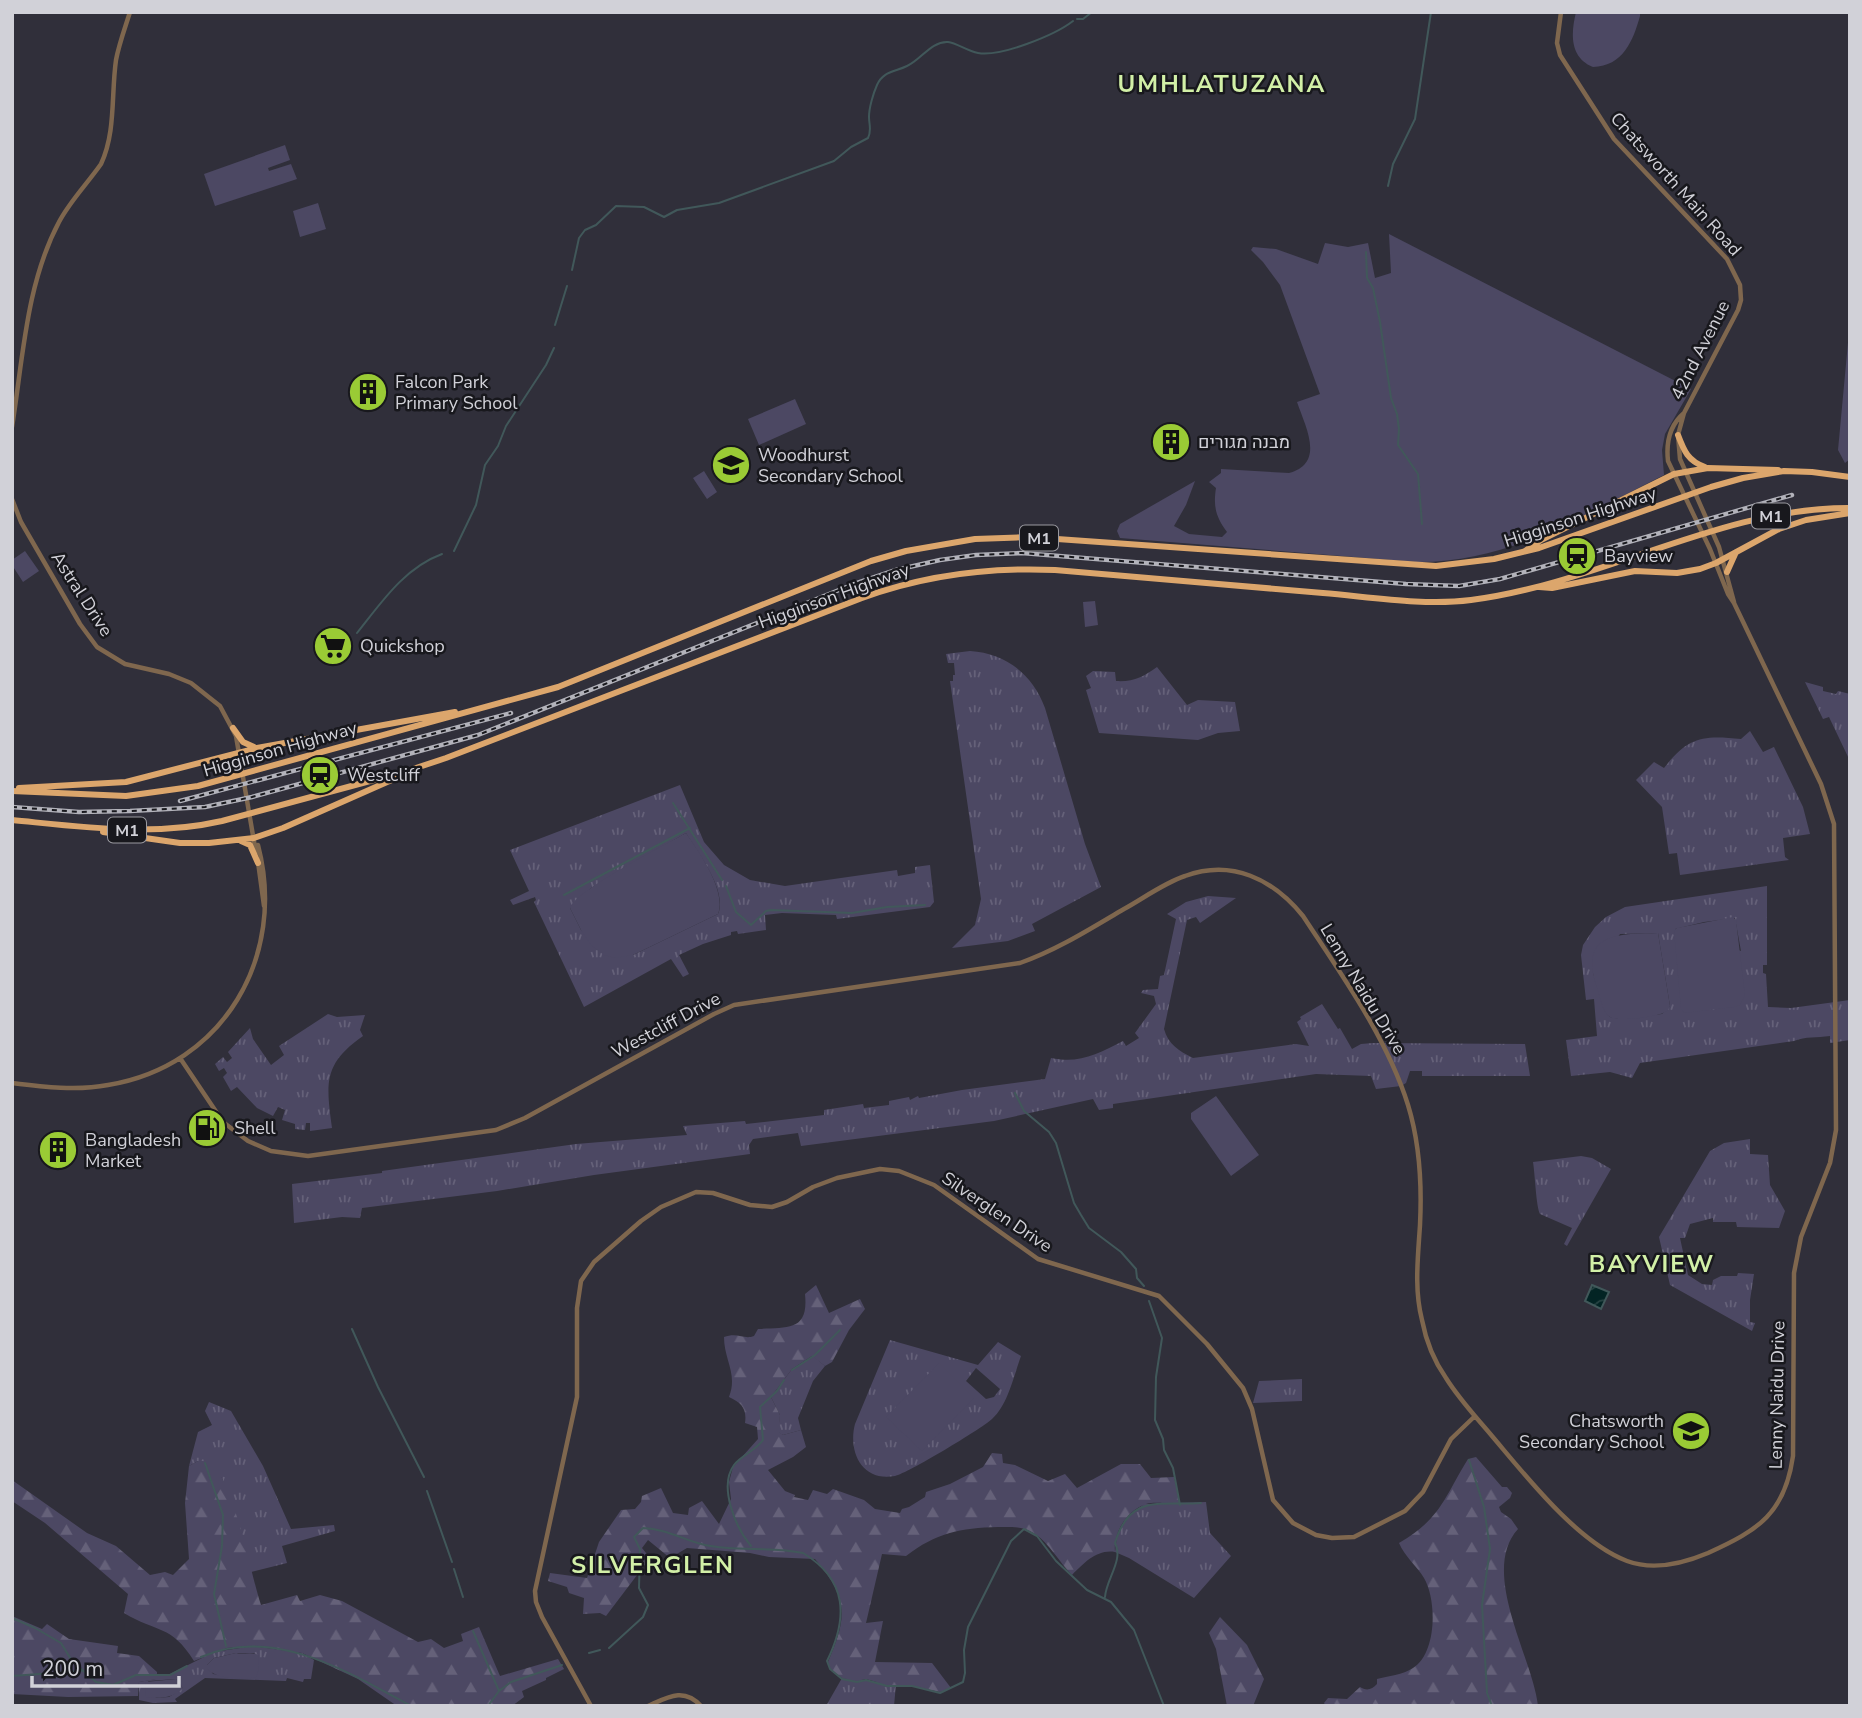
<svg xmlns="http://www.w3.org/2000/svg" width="1862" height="1718" viewBox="0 0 1862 1718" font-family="'Nunito Sans',Heebo,sans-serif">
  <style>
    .grass { fill: url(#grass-tufts); fill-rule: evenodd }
    .forest { fill: url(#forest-firs) }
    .park { fill: #4c4863 }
    .water { fill: url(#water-waves); stroke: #41585a; stroke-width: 2 }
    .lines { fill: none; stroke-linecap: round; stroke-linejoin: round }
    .stream { stroke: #41585a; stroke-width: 2 }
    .tertiary { stroke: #7f674e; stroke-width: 4.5 }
    .trunk { stroke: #dca66c; stroke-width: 6 }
    .rail-casing { stroke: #b2b2ba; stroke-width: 4.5 }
    .rail { stroke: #18181d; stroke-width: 2; stroke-dasharray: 5; stroke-linecap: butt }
    .labels { text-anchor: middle; stroke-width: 5; stroke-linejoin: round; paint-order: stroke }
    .shield { fill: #18181d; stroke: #9a9aa0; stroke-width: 2 }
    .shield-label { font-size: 16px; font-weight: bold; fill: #d1d1d8 }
    .street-label { font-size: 18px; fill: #d1d1d8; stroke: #18181d }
    .poi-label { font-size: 18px; fill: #d1d1d8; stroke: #18181d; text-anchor: start }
    .district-label { font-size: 24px; font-weight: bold; letter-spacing: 2px; fill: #d2f0a7; stroke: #18181d }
  </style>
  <defs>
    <pattern id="grass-tufts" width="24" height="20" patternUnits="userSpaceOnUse" patternTransform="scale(1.75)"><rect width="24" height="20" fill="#4c4863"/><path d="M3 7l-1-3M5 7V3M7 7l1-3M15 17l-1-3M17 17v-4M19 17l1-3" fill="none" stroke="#656179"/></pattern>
    <pattern id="forest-firs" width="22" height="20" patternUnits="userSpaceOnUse" patternTransform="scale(1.75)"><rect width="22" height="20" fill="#4c4863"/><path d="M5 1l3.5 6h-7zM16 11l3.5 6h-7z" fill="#656179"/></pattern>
    <pattern id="water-waves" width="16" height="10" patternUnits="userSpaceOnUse" patternTransform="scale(1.75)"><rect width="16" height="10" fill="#032424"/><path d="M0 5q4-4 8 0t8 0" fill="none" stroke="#274343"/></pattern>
  </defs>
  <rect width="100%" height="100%" fill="#302f3a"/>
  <path class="grass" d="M970,651C1006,653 1033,675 1045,708L1085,844L1101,887L1032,924L1035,931L1008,941L952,948L975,925L981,899L950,681H953V675H955L954,663H948L946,654Z
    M1157,667L1187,705L1198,700L1235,702L1240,731L1218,733L1198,740L1099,733L1086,690L1091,688L1086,676L1093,671L1115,672L1116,681C1134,682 1143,677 1157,667Z
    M1805,682L1823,687V691L1836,694L1838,691L1850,694V761L1829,717L1823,719Z
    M1750,731L1763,752L1774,747L1803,807L1810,834L1783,838L1785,857L1789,860L1680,875L1677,853L1669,854L1662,807L1636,780L1654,762L1664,768C1688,737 1702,735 1741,739Z
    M680,785L704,842L724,865L750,880L785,886L897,870L898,876L915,873V867L930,865L934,902L930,907L837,919L836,915L782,913L765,915L766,930L738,934L737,931L731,932V935L703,944L679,955L689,974L683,977L671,959L584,1007L534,902L536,900L535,897L513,905L510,900L529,891L510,850ZM686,833C698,853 728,891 718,914L633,955L581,930L570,908L591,888Z
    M1767,886V965H1763V973L1766,974L1768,1007L1791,1008L1850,1000V1040L1830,1043V1036C1816,1038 1806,1036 1794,1041L1640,1063L1632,1078L1610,1072L1571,1076L1566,1040L1597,1036L1594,999L1586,1000L1581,955L1583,945L1595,927L1606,917L1625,907ZM1735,918L1741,951L1675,929L1704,922ZM1658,933L1670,1006L1662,1014L1620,1019L1610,1017L1605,1010L1593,973L1620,934Z
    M1208,896L1236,898L1200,923L1196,917L1187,920L1164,1029C1168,1044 1179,1051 1193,1058L1296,1044L1309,1046L1297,1022L1301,1019L1300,1017L1322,1004L1338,1029L1340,1028L1352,1049L1361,1044L1373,1043L1525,1044L1530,1076H1422V1071H1410L1406,1083L1401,1086L1376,1089L1371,1076L1316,1074L1113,1104V1108L1099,1110L1093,1099L994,1121L801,1146L798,1133L753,1139L749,1145L750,1154L594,1175L497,1191L362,1208L360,1218L342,1217L294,1223L292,1184L382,1173V1171L576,1144L687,1135L683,1126L745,1121L746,1124L824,1115V1110L863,1104L864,1108L889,1105V1101L909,1097L910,1100L918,1096L919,1098L962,1090L1045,1079L1051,1058C1079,1064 1098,1054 1123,1041L1126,1046L1139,1038L1135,1033L1156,1004L1154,996L1141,993L1143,990L1158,989L1160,976L1164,975L1176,919L1167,914L1186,902Z
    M328,1014L337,1017L365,1015L360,1030L363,1036C323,1064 326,1083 332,1128L310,1131V1123H306L305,1130L295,1129V1124L282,1120L285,1110L278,1107L273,1116L257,1108L237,1087L231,1091L223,1077L227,1073L224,1068L219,1071L215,1064L223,1057L227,1062L232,1058L228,1052L250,1028L253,1039L271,1065L284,1055L279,1046Z
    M1750,1139V1154L1768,1155L1770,1185L1785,1211L1779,1228L1737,1227L1736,1222H1713V1218L1690,1224L1685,1238H1680L1688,1275L1702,1284L1712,1285L1713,1280L1721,1276H1737L1738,1273L1754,1274L1750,1300V1322L1755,1323L1752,1331L1670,1285L1659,1237L1710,1151L1724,1143Z
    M1581,1156L1592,1158L1611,1169L1567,1246L1564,1244L1572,1228L1540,1214C1536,1206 1535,1174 1533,1162Z
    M890,1340L978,1365L998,1342L1021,1356C1014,1375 1008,1405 992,1419C981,1429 908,1473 895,1476C861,1482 848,1451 855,1424ZM976,1368L1000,1389L994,1397L986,1399L966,1381Z
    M813,1356L825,1366L813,1381L798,1418L801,1430L783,1435L778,1432L780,1415L771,1397L792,1369Z
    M1302,1379V1401L1253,1403L1259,1381Z
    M209,1402L231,1411L263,1466L291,1529L334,1525L335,1531L282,1546L287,1563L251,1572L240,1529L222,1478L198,1461L189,1466L198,1432L212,1425L205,1411Z
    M1206,1502L1210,1533L1231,1556L1194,1598L1129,1558L1115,1552L1117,1535L1126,1518L1144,1504Z
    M253,1646L302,1653L314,1660L311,1679H304L303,1682L287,1678L286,1681L205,1678L175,1699L177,1702L153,1703L139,1700V1682L156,1679L157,1675L170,1674L214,1652ZM236,1653H254L258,1657L244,1678L213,1674L207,1665L214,1658ZM176,1679L183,1688L169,1697L156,1698L148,1681Z
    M842,1678L896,1684L894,1706H826Z"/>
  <path class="forest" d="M816,1285L829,1313L860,1299L865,1309L849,1330L832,1362L825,1366L812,1356L792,1369L771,1397L780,1415L779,1432L783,1435L801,1430L806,1447L793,1457L768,1470L785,1491L795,1495L794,1497L808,1500L813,1490L827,1494L833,1489L864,1500L875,1509L900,1513L902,1509L909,1507L925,1497L926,1492L950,1484L983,1467L992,1453L1002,1454L1003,1463L1015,1465L1048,1481L1065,1474L1077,1488L1121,1464H1140L1151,1478L1174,1477L1180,1503C1169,1505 1157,1501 1146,1504C1127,1510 1113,1533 1115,1552C1097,1549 1084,1563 1072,1575C1060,1563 1048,1542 1035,1534C1023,1526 1012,1527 998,1527C960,1528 936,1533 906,1556L882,1554L866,1623L883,1621L875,1662L932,1663L951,1688L940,1692L912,1686L887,1685L866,1679L857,1681L842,1678L830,1669L828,1662C848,1616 848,1598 815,1559L769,1557L750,1553L687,1548L670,1558L648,1540L642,1548L650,1558L606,1616L600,1613L583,1614L584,1598L569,1593L567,1587L548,1581L550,1573L587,1578L599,1542L621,1510L635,1509L641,1502L642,1496L661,1488L673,1513L688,1515L689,1508L702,1501L719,1524L731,1499L729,1482L733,1467L758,1439L757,1427L745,1423C747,1409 742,1403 729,1397C738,1374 724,1360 724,1337C738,1332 744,1340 754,1336L758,1329C787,1327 809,1332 805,1294Z
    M1476,1457L1502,1487H1507L1512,1493L1510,1498L1499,1507L1501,1512L1511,1519L1518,1529C1479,1572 1533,1658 1538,1706H1326L1324,1703L1328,1698L1347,1699L1360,1687C1366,1691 1372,1690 1377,1684V1679C1388,1676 1403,1675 1413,1668C1437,1653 1437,1600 1424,1578C1416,1565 1405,1557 1399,1543C1441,1519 1445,1496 1468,1459Z
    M198,1461C203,1461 208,1460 213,1465C235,1487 250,1572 261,1605L297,1595L300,1601L320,1595L342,1601L418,1642L431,1639L444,1648L463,1641L461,1634L479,1627L500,1676L558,1659L564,1669L546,1678V1680L522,1691L524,1697L512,1706H397L358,1679L302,1653L253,1646L227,1648L194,1661C171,1624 157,1633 124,1613L128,1594L45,1523L12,1501V1480L87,1533L116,1546L150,1575L165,1572L173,1575L189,1559L185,1503L189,1466Z
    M12,1616L42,1629L47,1624L69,1639L118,1646L117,1653L139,1656L157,1672V1679L139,1682L138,1696L68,1697L12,1694Z
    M1220,1617L1247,1645L1264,1679L1253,1706H1227L1216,1649L1209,1633Z"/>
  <path class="park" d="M1576,12H1640V16C1633,41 1623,66 1593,67C1569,57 1571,33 1576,12Z
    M285,145L290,160L268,168L269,171L291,164L297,179L215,206L204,174Z
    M318,203L326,229L300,237L293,211Z
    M1389,234L1691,389L1665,434L1662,450L1664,475C1583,515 1509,563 1416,562L1120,538L1117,531L1120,524L1195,481L1186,505L1174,526L1189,534L1222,537L1227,532C1216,517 1213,507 1216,488L1209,482L1221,473V469L1289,473C1326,463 1305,426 1297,402L1320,394L1280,285L1263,262L1251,250L1253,247L1276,249L1318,264L1325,243L1348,247L1368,243L1375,278L1391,273Z
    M1850,321V459L1845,463L1838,450Z
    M795,399L806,424L759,445L748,419Z
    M704,471L717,492L707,499L693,478Z
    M25,551L39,571L23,582L12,565V560Z
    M1095,601L1098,625L1085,627L1083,602Z
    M686,833C699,852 727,891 718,914L633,955L615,958L604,955L591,945L581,930L570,908C576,890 665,845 686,833Z
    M1733,917L1736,920L1745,996L1740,1005L1734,1007L1684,1013L1681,1009L1674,931L1677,928Z
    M1658,933L1670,1006C1668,1010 1668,1011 1663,1013C1655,1017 1617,1022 1610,1017C1602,1012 1600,996 1597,988C1578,933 1617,934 1658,933Z
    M1216,1096L1259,1155L1231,1176L1191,1119V1113Z
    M939,1363L974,1398L922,1451L886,1417Z
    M236,1653C243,1655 251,1651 258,1655L259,1669L256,1677C242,1681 218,1679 207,1669V1665L214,1658Z
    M176,1679L183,1688C174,1698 159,1699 146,1697L145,1682Z"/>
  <path class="water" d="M1592,1285L1609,1292L1601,1309L1585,1301Z"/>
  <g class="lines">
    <path class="stream" d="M1077,19H1083L1092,12
      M1388,186L1393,164L1415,119L1431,12
      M1366,252L1367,278L1373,288L1380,322L1391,398L1397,414L1399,429L1398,445L1418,474L1422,524
      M572,270L579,238L585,230L596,225L616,206L644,207L664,217L677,210L719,203L834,161L851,147L868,138C872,130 869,125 869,117C869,108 873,94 877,85C883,71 895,72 907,66C921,60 931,41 948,42C957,43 967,51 978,53C1001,57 1055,35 1073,21
      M555,325L567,286
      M454,551L476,505L485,465L498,446L506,426L546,365L554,348
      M357,633C381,603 404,568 442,554
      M673,803L722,880
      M726,886L736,912L751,925L766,911L771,910L852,913L887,907L925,905
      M564,895L690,828
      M1015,1093L1024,1111L1049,1132L1056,1143L1074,1203L1081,1215L1089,1228L1121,1252L1136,1269L1137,1278L1144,1286
      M1149,1301L1162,1338L1156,1377L1155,1420L1163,1439L1164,1450L1173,1468L1180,1505
      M352,1329L378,1387L424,1477
      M792,1370L815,1355L840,1330
      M1469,1460L1484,1507L1490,1549L1482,1605L1487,1693L1492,1706
      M205,1463L223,1515L222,1546L214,1594L226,1646
      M427,1491L452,1562
      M751,1546C736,1528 718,1487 734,1465C742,1455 755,1451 763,1440L760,1407L777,1391L784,1380
      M454,1569L463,1597
      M1105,1597C1106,1579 1124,1560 1115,1543C1130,1493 1160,1506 1201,1503
      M12,1618L35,1628L61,1643L72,1661L96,1682L113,1685L136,1675H170L187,1666
      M473,1631L499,1691
      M609,1648L643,1617L648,1605L639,1588L640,1549L634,1537L643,1528C667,1529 683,1540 705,1545C737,1552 771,1546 803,1553C848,1580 848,1618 827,1661L830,1669L842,1679L857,1682L866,1680L887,1686H912L940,1693L963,1682L965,1673L964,1650L968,1627L1011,1541L1024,1529L1037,1536L1056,1561L1087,1590L1111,1602L1134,1630L1164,1706
      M589,1653L600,1650
      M201,1657C273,1625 348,1672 411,1706
      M12,1676L81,1671
      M488,1706L499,1691L511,1682L562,1665"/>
    <path class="tertiary" d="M1684,413L1678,435L1680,459L1719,547L1734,602
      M12,427C23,359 26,284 59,222C70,201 87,184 101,164C116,132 111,95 116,60C119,44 125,28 130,12
      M12,499L21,522L80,624L97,647L125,664L169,674L191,683L220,706L236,736L256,853
      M258,862L264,906
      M180,1058L223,1122L248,1141L271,1151L308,1156L496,1130L525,1118L714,1014L734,1005L1020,963C1057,950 1090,929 1124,909C1144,898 1164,883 1185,876C1232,859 1273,879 1303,916C1341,974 1387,1038 1408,1105C1420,1144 1422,1185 1420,1225C1418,1257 1414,1289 1422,1320C1426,1341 1434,1361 1446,1378C1459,1399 1476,1417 1492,1436C1526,1476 1577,1542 1627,1561C1654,1571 1682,1564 1708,1553C1759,1530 1785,1513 1793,1456L1794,1273L1801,1237L1830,1163L1836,1130L1834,824L1821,784L1734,603L1728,594L1710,549L1668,461C1666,443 1670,425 1684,413L1738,310L1741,300L1740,285L1727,259L1614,139L1560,55L1557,43L1561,12
      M12,1083C44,1087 77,1091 108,1085C224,1066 287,956 258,845
      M591,1706L542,1617L536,1602L535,1591L577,1397V1308L581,1281L594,1262L641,1221L661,1207L696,1192L713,1193L750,1205L772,1207L787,1202L813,1187L837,1178L880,1169L899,1171L934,1185L1038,1259L1159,1296L1207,1344L1243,1388L1252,1409L1273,1500L1293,1523L1316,1535L1332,1538L1354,1537L1405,1511L1423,1492L1451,1439L1475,1416
      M648,1706C668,1697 684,1687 701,1706"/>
    <path class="trunk" d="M1678,435C1684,451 1688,461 1705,467
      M1525,551L1541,540L1674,474L1708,468L1778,470
      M1727,572L1736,552
      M1539,587L1552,588L1635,571L1677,573L1700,569L1716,563L1779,529L1806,520L1850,513
      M233,728L243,742L254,747
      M19,788L126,782L257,748L455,712
      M12,791L126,796L198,786L558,687L871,561L906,551L975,539L1029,537L1436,566L1494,559L1539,548L1711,487L1743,478L1784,471L1812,472L1850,477
      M12,820C83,827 152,837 222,821L407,771L446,758L862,598C925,575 988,567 1055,570C1144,577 1234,586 1323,593C1371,597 1423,606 1471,600C1599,584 1722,507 1850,508
      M103,832L180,843H209L254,838L283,828L403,775
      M241,841L250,845L258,863"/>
    <g class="rail-casing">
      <path id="rail" d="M180,801L511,713
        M12,807L79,812L130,811L205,807L252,797L478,735L854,584L896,570L940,560L976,555L1022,553L1406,584L1459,586L1500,579L1792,495"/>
    </g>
    <use href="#rail" class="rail"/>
  </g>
  <defs>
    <g id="building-disc" transform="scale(2.0125)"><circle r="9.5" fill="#9acb35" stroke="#18181d"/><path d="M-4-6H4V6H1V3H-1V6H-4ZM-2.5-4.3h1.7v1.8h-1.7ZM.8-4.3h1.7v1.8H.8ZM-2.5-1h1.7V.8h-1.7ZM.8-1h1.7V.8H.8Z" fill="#111"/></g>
    <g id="school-disc" transform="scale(2.0125)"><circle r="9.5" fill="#9acb35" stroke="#18181d"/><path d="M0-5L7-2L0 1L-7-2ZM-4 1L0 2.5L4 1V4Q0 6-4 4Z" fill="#111"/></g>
    <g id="station-disc" transform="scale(2.0125)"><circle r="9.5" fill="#9acb35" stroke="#18181d"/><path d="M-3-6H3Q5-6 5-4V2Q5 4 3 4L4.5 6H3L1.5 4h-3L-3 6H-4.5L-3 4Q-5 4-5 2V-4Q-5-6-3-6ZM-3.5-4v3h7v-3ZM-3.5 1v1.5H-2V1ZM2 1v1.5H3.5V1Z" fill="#111"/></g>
    <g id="supermarket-disc" transform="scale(2.0125)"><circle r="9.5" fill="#9acb35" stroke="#18181d"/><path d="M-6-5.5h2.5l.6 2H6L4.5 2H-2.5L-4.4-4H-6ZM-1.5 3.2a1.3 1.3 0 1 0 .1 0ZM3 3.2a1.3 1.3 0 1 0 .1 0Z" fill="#111"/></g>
    <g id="fuel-disc" transform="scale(2.0125)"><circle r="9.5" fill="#9acb35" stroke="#18181d"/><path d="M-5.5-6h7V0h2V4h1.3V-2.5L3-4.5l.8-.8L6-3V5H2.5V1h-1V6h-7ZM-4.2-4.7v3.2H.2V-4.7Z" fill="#111"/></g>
  </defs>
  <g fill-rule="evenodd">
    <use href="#building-disc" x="368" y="392"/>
    <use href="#building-disc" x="1171" y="442"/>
    <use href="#school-disc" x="731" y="465"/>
    <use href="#station-disc" x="1577" y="556"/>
    <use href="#supermarket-disc" x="333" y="646"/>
    <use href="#station-disc" x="320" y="775"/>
    <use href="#fuel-disc" x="207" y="1128"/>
    <use href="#building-disc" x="58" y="1150"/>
    <use href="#school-disc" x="1691" y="1431"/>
  </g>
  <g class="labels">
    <g class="shield">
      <rect x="1752" y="503.5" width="38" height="25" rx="5"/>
      <rect x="1020" y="525.5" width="38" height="25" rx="5"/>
      <rect x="108" y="817.5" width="38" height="25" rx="5"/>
    </g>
    <g class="shield-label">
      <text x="1771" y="522">M1</text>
      <text x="1039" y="544">M1</text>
      <text x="127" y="836">M1</text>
    </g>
    <g class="street-label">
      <text transform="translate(1676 184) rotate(48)" y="6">Chatsworth Main Road</text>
      <text transform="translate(1700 350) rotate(-63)" y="6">42nd Avenue</text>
      <text transform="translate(1580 517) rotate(-18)" y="6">Higginson Highway</text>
      <text transform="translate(82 594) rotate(57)" y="6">Astral Drive</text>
      <text transform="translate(834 596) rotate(-20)" y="6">Higginson Highway</text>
      <text transform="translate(280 749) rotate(-16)" y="6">Higginson Highway</text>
      <text transform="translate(1363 989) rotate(59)" y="6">Lenny Naidu Drive</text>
      <text transform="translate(666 1025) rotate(-28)" y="6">Westcliff Drive</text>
      <text transform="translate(997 1212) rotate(34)" y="6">Silverglen Drive</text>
      <text transform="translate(1777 1395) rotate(-89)" y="6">Lenny Naidu Drive</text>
    </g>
    <g class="poi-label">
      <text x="395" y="388">Falcon Park<tspan x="395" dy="21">Primary School</tspan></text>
      <text x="1198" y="448">מבנה מגורים</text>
      <text x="758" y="461">Woodhurst<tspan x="758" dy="21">Secondary School</tspan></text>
      <text x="1604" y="562">Bayview</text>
      <text x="360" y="652">Quickshop</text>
      <text x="347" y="781">Westcliff</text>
      <text x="234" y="1134">Shell</text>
      <text x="85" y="1146">Bangladesh<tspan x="85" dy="21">Market</tspan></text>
      <text x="1664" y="1427" text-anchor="end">Chatsworth<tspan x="1664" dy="21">Secondary School</tspan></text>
    </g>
    <g class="district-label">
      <text x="1222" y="92">UMHLATUZANA</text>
      <text x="1652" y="1272">BAYVIEW</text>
      <text x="653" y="1573">SILVERGLEN</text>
    </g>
  </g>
  <rect width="1862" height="1718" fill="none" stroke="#d1d1d8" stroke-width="28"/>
  <path d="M32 1676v10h147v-10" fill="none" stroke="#d1d1d8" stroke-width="3.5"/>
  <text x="42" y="1676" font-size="21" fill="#d1d1d8" stroke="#18181d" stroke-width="5" paint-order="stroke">200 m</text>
</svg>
